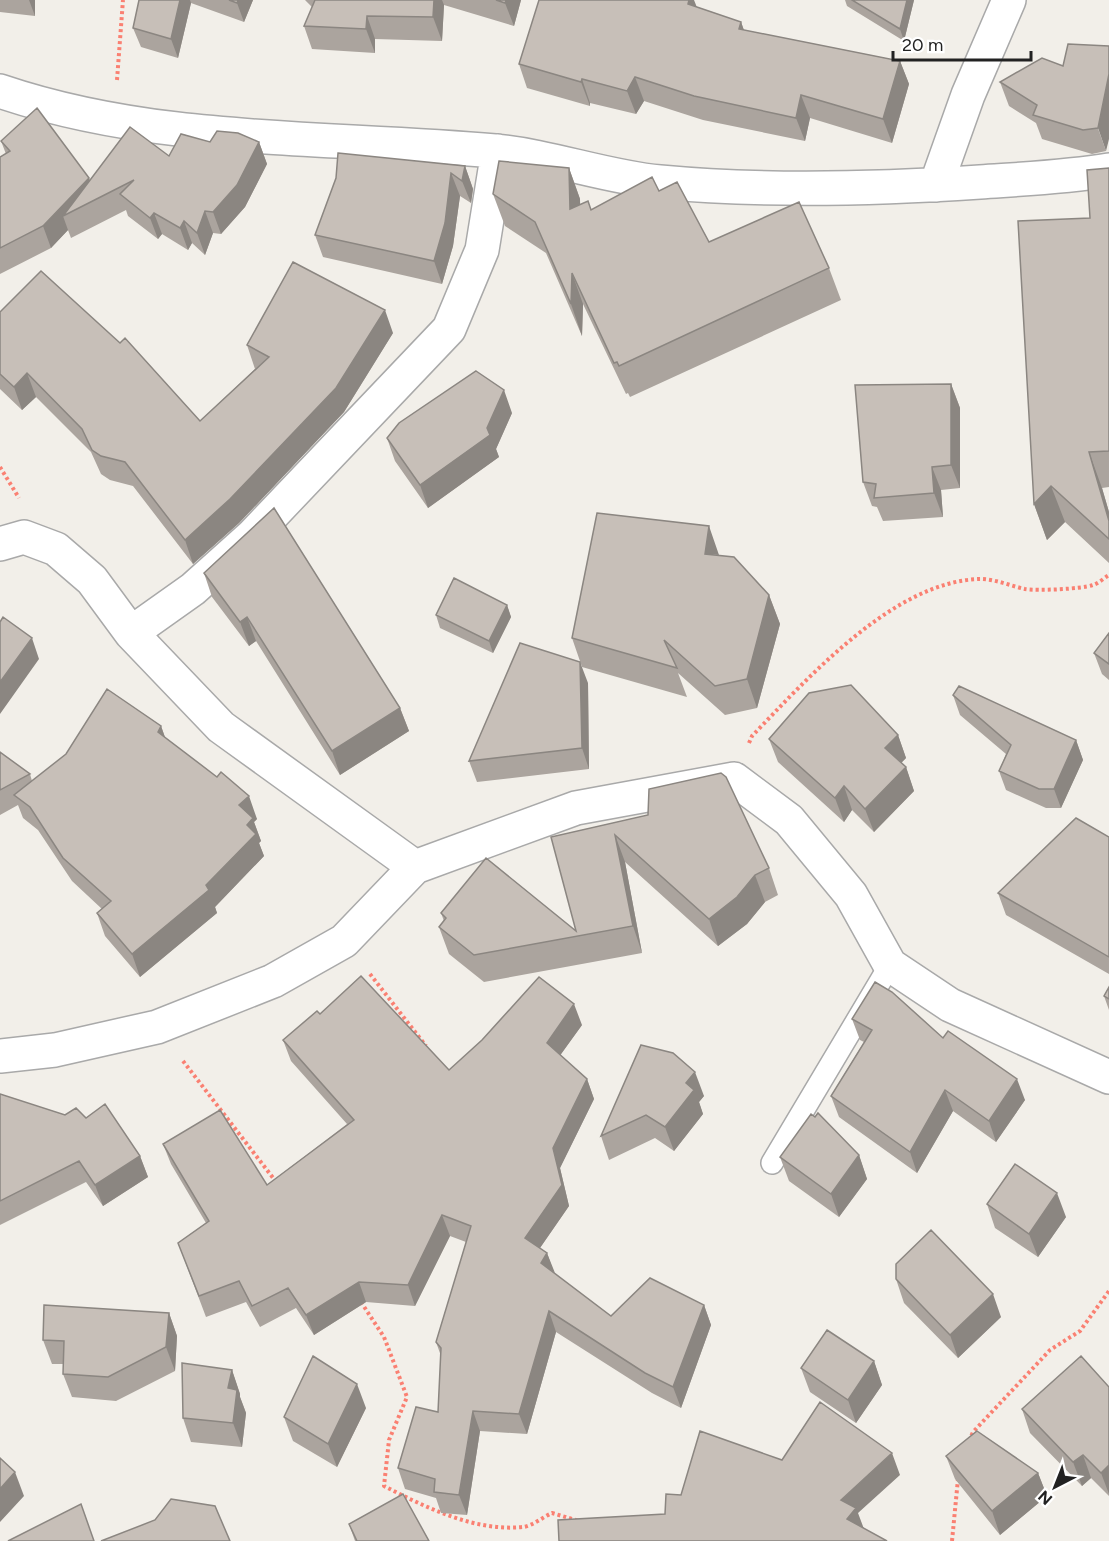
<svg xmlns="http://www.w3.org/2000/svg" width="1109" height="1541" viewBox="0 0 1109 1541" font-family="Figtree,sans-serif">
  <style>
    .lines { fill: none; stroke-linecap: round; stroke-linejoin: round }
    .service-casing { stroke: #a9a9a9; stroke-width: 24 }
    .minor-casing { stroke: #a9a9a9; stroke-width: 36 }
    .path { stroke: #fa8072; stroke-width: 4; stroke-dasharray: 3 3; stroke-linecap: butt }
    .service { stroke: #fff; stroke-width: 21 }
    .minor { stroke: #fff; stroke-width: 33 }
    .wall { fill: #aba49e }
    .shaded-wall { fill: #8b8681 }
    .building { fill: #c7bfb8; stroke: #8b8681; stroke-width: 1.5 }
  </style>
  <rect width="100%" height="100%" fill="#f2efe9"/>
  <g class="lines">
    <g class="service-casing">
      <path id="service" d="M772,1163L890,965"/>
    </g>
    <g class="minor-casing">
      <path id="minor" d="M0,91C159,145 330,136 495,151C551,156 605,177 660,182C766,192 875,189 980,182C1023,179 1067,177 1109,170
        M936,185L968,95L1009,0
        M0,544L24,537L56,549L92,580L131,633L221,727L415,867
        M131,633L193,589L252,536L449,329L482,250L498,151
        M0,1056L55,1050L157,1027L273,981L344,941L415,867L576,808L734,779L789,820L851,895L890,965L950,1005L1109,1077"/>
    </g>
    <path class="path" d="M117,80L123,0
      M0,467L19,498
      M749,743L752,736C808,678 894,581 980,579C995,579 1011,586 1025,589C1037,591 1082,589 1093,585C1099,583 1104,578 1109,575
      M370,974L426,1046
      M183,1061L277,1183
      M361,1302L384,1337L407,1397L389,1440L384,1486C425,1507 475,1532 523,1527C532,1526 543,1517 552,1513L579,1521
      M969,1441L973,1432L1050,1350L1080,1331L1109,1291
      M952,1541L958,1479"/>
    <use href="#service" class="service"/>
    <use href="#minor" class="minor"/>
  </g>
  <path class="wall" d="M0,0H35V16L0,12Z
    M139,0H253L244,22L191,3L178,58L141,47L133,28Z
    M305,0H521L514,26L444,5L442,41L375,39V53L312,49L304,26L312,7Z
    M845,0H914L904,41L847,6Z
    M697,7L741,22L744,30L900,61L909,84L892,143L810,118L805,141L703,120L644,101L636,114L590,103V106L527,88L519,64Z
    M1068,44L1106,151L1092,154L1042,139L1036,123L1009,106L1000,82L1063,66Z
    M1,141L89,178L90,181L210,142H259L267,164L245,207L221,234L213,233L205,255L192,243L188,250L162,234L158,239L128,216L126,210L71,238L68,230L51,248L0,274V157L6,154Z
    M465,166L473,189L471,203L460,196L453,246L442,284L323,257L315,235Z
    M569,168L580,199V205L591,210L659,191L709,242L829,268L841,300L630,397L628,393L626,394L583,304L582,336L546,253L505,226L493,194Z
    M1109,168V487L1102,488L1109,512V563L1065,522L1047,540L1034,504L1090,218Z
    M0,312L200,421L255,369L247,345L393,333L344,412L239,523L193,564L133,486L110,480L101,474L91,452L36,397L22,410L0,389Z
    M951,384L960,408V488L941,490L943,517L883,521L877,507L872,506L863,482Z
    M512,413L496,449L499,457L428,508L395,461L387,438Z
    M719,556L769,595L780,624L757,708L725,715L678,673L687,697L582,667L572,638Z
    M204,573L400,708L409,731L340,775L256,641L249,646L212,597Z
    M507,605L511,617L493,653L440,628L436,615Z
    M1109,633V680L1102,674L1094,653Z
    M588,683L589,769L477,782L469,761Z
    M953,695L1076,740L1083,760L1061,808H1046L1006,790L999,771L1006,754L960,715Z
    M161,726L165,737L257,819L254,822L261,841L259,843L264,856L215,907L217,913L140,977L105,936L97,913L102,909L72,881L38,830L23,818L18,805L0,815V752L30,774L32,781Z
    M898,735L906,758L901,763L906,767L914,791L874,832L852,810L844,822L778,762L769,739Z
    M648,815L769,868L778,895L765,902L747,924L718,946L625,862L642,953L484,982L449,954L439,927L444,921L441,913L576,931L551,837Z
    M1109,837V974L1006,915L998,893Z
    M1109,987V1010L1104,996Z
    M320,1014L449,1070L582,1025L560,1055L587,1079L594,1099L560,1168L569,1206L540,1248L547,1253L554,1273L611,1316L704,1305L711,1325L681,1408L652,1393L556,1332L527,1434L480,1431L467,1515L441,1513L436,1498L405,1489L398,1468L438,1412L441,1356L436,1342L466,1242L450,1236L415,1306L366,1302L314,1335L296,1308L260,1327L246,1302L206,1317L178,1243L206,1223L171,1164L163,1144L267,1185L347,1124L291,1061L283,1040Z
    M852,1019L943,1038L1025,1100L996,1142L953,1111L917,1173L839,1117L831,1096L864,1042L860,1040Z
    M641,1045L704,1096L699,1102L703,1114L674,1151L655,1138L609,1160L601,1136Z
    M0,1094L65,1115L86,1118L140,1156L148,1177L103,1206L86,1182L0,1225Z
    M859,1155L867,1179L839,1217L789,1181L780,1157Z
    M987,1204L1066,1217L1038,1257L995,1228Z
    M896,1279L1001,1317L958,1358L904,1303Z
    M169,1313L177,1336L175,1371L116,1401L72,1397L63,1374L64,1364H52L43,1340Z
    M874,1361L882,1385L856,1423L810,1392L801,1368Z
    M232,1370L240,1394V1397L246,1413L242,1447L191,1442L183,1418Z
    M1109,1387V1496L1091,1478L1082,1486L1030,1433L1022,1409Z
    M366,1408L337,1467L293,1441L284,1417Z
    M946,1456L1038,1473L1047,1496L1000,1535L955,1479Z
    M349,1524L429,1541H355Z"/>
  <path class="shaded-wall" d="M29,0H35V16Z
    M180,0H190L191,3L178,58L171,39Z
    M238,0H253L244,22L237,3Z
    M434,0H442L444,5L442,41L433,17Z
    M506,0H521L514,26L505,3Z
    M689,0H694L700,15L688,4Z
    M907,0H914L904,41L900,29Z
    M367,16L375,39V53L366,29Z
    M741,22L749,45L739,29Z
    M900,61L909,84L892,143L883,119Z
    M1109,74V139L1106,151L1098,128Z
    M635,77L644,101L636,114L627,91Z
    M582,79L590,103V106L581,82Z
    M801,95L810,118L805,141L796,118Z
    M259,142L267,164L245,207L221,234L213,212Z
    M465,166L473,189L471,203L462,181Z
    M569,168L580,199L581,241L570,209Z
    M451,173L460,196L453,246L442,284L434,261Z
    M89,178L96,199L63,216L68,230L51,248L43,226Z
    M205,211L213,233L205,255L197,233Z
    M154,213L162,234L158,239L150,218Z
    M184,221L192,243L188,250L180,228Z
    M572,273L583,304L582,336L571,304Z
    M385,310L393,333L344,412L239,523L193,564L185,540Z
    M27,373L36,397L22,410L14,387Z
    M951,384L960,408V488L951,465Z
    M504,390L512,413L496,449L499,457L428,508L420,485L487,428Z
    M1089,452L1102,488L1109,512V521Z
    M932,467L941,490L943,517L934,493Z
    M1051,486L1065,522L1047,540L1034,504Z
    M709,526L719,555L705,554Z
    M769,595L780,624L757,708L747,679Z
    M507,605L511,617L493,653L489,641Z
    M247,617L256,641L249,646L240,622Z
    M32,638L39,659L0,714V682Z
    M580,662L588,683L589,769L582,748Z
    M400,708L409,731L340,775L332,751Z
    M161,726L169,749L158,732Z
    M898,735L906,758L893,771L885,748Z
    M1076,740L1083,760L1061,808L1054,789Z
    M906,767L914,791L874,832L865,809Z
    M844,786L852,810L844,822L835,798Z
    M249,796L257,819L254,822L261,841L259,843L264,856L215,907L217,913L140,977L132,954L206,885L239,805Z
    M615,835L625,862L642,953L633,926Z
    M755,875L765,902L747,924L718,946L709,919Z
    M574,1004L582,1025L554,1064L547,1043Z
    M695,1072L704,1096L699,1102L703,1114L674,1151L665,1127L686,1083Z
    M587,1079L594,1099L560,1168L569,1206L533,1258L525,1238L553,1148Z
    M1017,1079L1025,1100L996,1142L989,1121Z
    M945,1090L953,1111L917,1173L910,1152Z
    M859,1155L867,1179L839,1217L831,1194Z
    M140,1156L148,1177L103,1206L95,1185Z
    M1057,1193L1066,1217L1038,1257L1029,1234Z
    M442,1215L450,1236L415,1306L408,1285Z
    M547,1253L555,1273L541,1263Z
    M359,1282L366,1302L314,1335L306,1315Z
    M993,1294L1001,1317L958,1358L950,1335Z
    M704,1305L711,1325L681,1408L673,1387Z
    M549,1311L556,1332L527,1434L519,1414Z
    M169,1313L177,1336L175,1371L166,1347Z
    M874,1361L882,1385L856,1423L848,1400Z
    M232,1370L240,1394V1397L246,1413L242,1447L233,1423L228,1388Z
    M357,1384L366,1408L337,1467L328,1444Z
    M473,1411L480,1431L467,1515L459,1495Z
    M892,1453L900,1475L858,1513L864,1529L855,1540L841,1500Z
    M1083,1455L1091,1478L1082,1486L1073,1462Z
    M1109,1465V1494L1101,1473Z
    M15,1472L24,1496L0,1522V1489Z
    M1038,1473L1047,1496L1000,1535L992,1511Z"/>
  <path class="building" d="M139,0H180L171,39L133,28Z
    M229,0H238L237,3Z
    M315,0H434L433,17L367,16L366,29L304,26Z
    M496,0H506L505,3Z
    M539,0H689L688,4L741,22L739,29L900,61L883,119L801,95L796,118L694,96L635,77L627,91L582,79L581,82L519,64Z
    M852,0H907L900,29Z
    M1068,44L1109,46V74L1098,128L1083,130L1033,115L1037,105L1000,82L1042,58L1063,66Z
    M37,108L89,178L43,226L0,248V157L10,151L1,141Z
    M130,127L169,156L181,134L210,142L217,131L238,133L259,142L237,185L213,212L205,211L197,233L184,221L180,228L154,213L150,218L120,194L134,180L63,216Z
    M338,153L465,166L462,181L451,173L445,223L434,261L315,235L336,178Z
    M499,161L569,168L570,209L588,201L591,210L652,177L659,191L677,182L709,242L799,202L829,268L619,366L617,362L614,363L572,273L571,304L535,222L493,194Z
    M1109,168V451L1089,452L1109,521V539L1051,486L1034,504L1018,221L1090,218L1087,170Z
    M293,262L385,310L336,388L230,499L185,540L125,462L101,456L92,450L82,429L27,373L14,387L0,374V312L41,271L120,343L125,338L200,421L269,357L247,345Z
    M476,371L504,390L487,428L490,435L420,485L387,438L399,423Z
    M951,384V465L932,467L934,493L874,498L876,484L863,482L855,385Z
    M274,508L400,708L332,751L247,617L240,622L204,573Z
    M597,513L709,526L705,554L734,557L769,595L747,679L715,686L664,640L677,668L572,638Z
    M454,578L507,605L489,641L436,615Z
    M3,617L32,638L0,682V622Z
    M1109,633V664L1094,653Z
    M520,643L580,662L582,748L469,761Z
    M851,685L898,735L885,748L906,767L865,809L844,786L835,798L769,739L809,693Z
    M959,686L1076,740L1054,789H1039L999,771L1011,745L953,695Z
    M107,689L161,726L158,732L217,777L221,772L249,796L239,805L253,818L247,825L256,834L206,885L209,890L132,954L97,913L111,901L63,858L30,807L14,795L66,754Z
    M0,752L30,774L0,790Z
    M721,773L726,777L769,868L755,875L737,897L709,919L615,835L633,926L474,955L439,927L446,918L441,913L486,858L576,931L551,837L648,815L649,789Z
    M1076,818L1109,837V957L998,893Z
    M361,976L449,1070L482,1040L539,977L574,1004L547,1043L587,1079L553,1148L562,1185L525,1238L547,1253L541,1263L611,1316L650,1278L704,1305L673,1387L645,1373L549,1311L519,1414L473,1411L459,1495L434,1492L435,1479L398,1468L416,1407L438,1412L441,1348L436,1342L471,1226L442,1215L408,1285L359,1282L306,1315L288,1288L252,1306L239,1281L199,1296L178,1243L209,1221L163,1144L220,1110L267,1185L354,1120L283,1040L317,1011L320,1014Z
    M875,982L892,992L943,1038L948,1031L1017,1079L989,1121L945,1090L910,1152L831,1096L872,1030L852,1019Z
    M1109,987V999L1104,996Z
    M641,1045L673,1053L695,1072L686,1083L694,1090L665,1127L646,1115L601,1136Z
    M0,1094L65,1115L76,1108L86,1118L105,1104L140,1156L95,1185L79,1161L0,1201Z
    M818,1113L859,1155L831,1194L780,1157L811,1114L815,1117Z
    M1015,1164L1057,1193L1029,1234L987,1204Z
    M931,1230L993,1294L950,1335L896,1279V1264Z
    M44,1305L169,1313L166,1347L108,1377L63,1374L64,1341L43,1340Z
    M827,1330L874,1361L848,1400L801,1368Z
    M313,1356L357,1384L328,1444L284,1417Z
    M1081,1356L1109,1387V1465L1101,1473L1083,1455L1073,1462L1022,1409Z
    M182,1363L232,1370L228,1388L237,1390L233,1423L183,1418Z
    M820,1402L892,1453L841,1500L856,1508L847,1519L887,1541H559L558,1520L665,1514L666,1494L681,1495L700,1431L782,1460Z
    M977,1431L1038,1473L992,1511L946,1456Z
    M0,1458L15,1472L0,1489Z
    M403,1494L429,1541H357L349,1524Z
    M171,1499L215,1506L230,1541H101L155,1520Z
    M81,1504L94,1541H8Z"/>
  <g transform="translate(1055 1487) rotate(222)" stroke="#ffffff" stroke-width="4.5" paint-order="stroke">
  <path d="M0-4.5L10 22L0 15L-10 22Z" fill="#222222"/>
  <text y="-9" font-size="16" font-weight="bold" text-anchor="middle" fill="#222222">N</text>
  </g>
  <path d="M893 51v9h138v-9" fill="none" stroke="#222222" stroke-width="3"/>
  <text x="902" y="51" font-size="18" fill="#222222" stroke="#ffffff" stroke-width="4.5" paint-order="stroke">20 m</text>
</svg>
